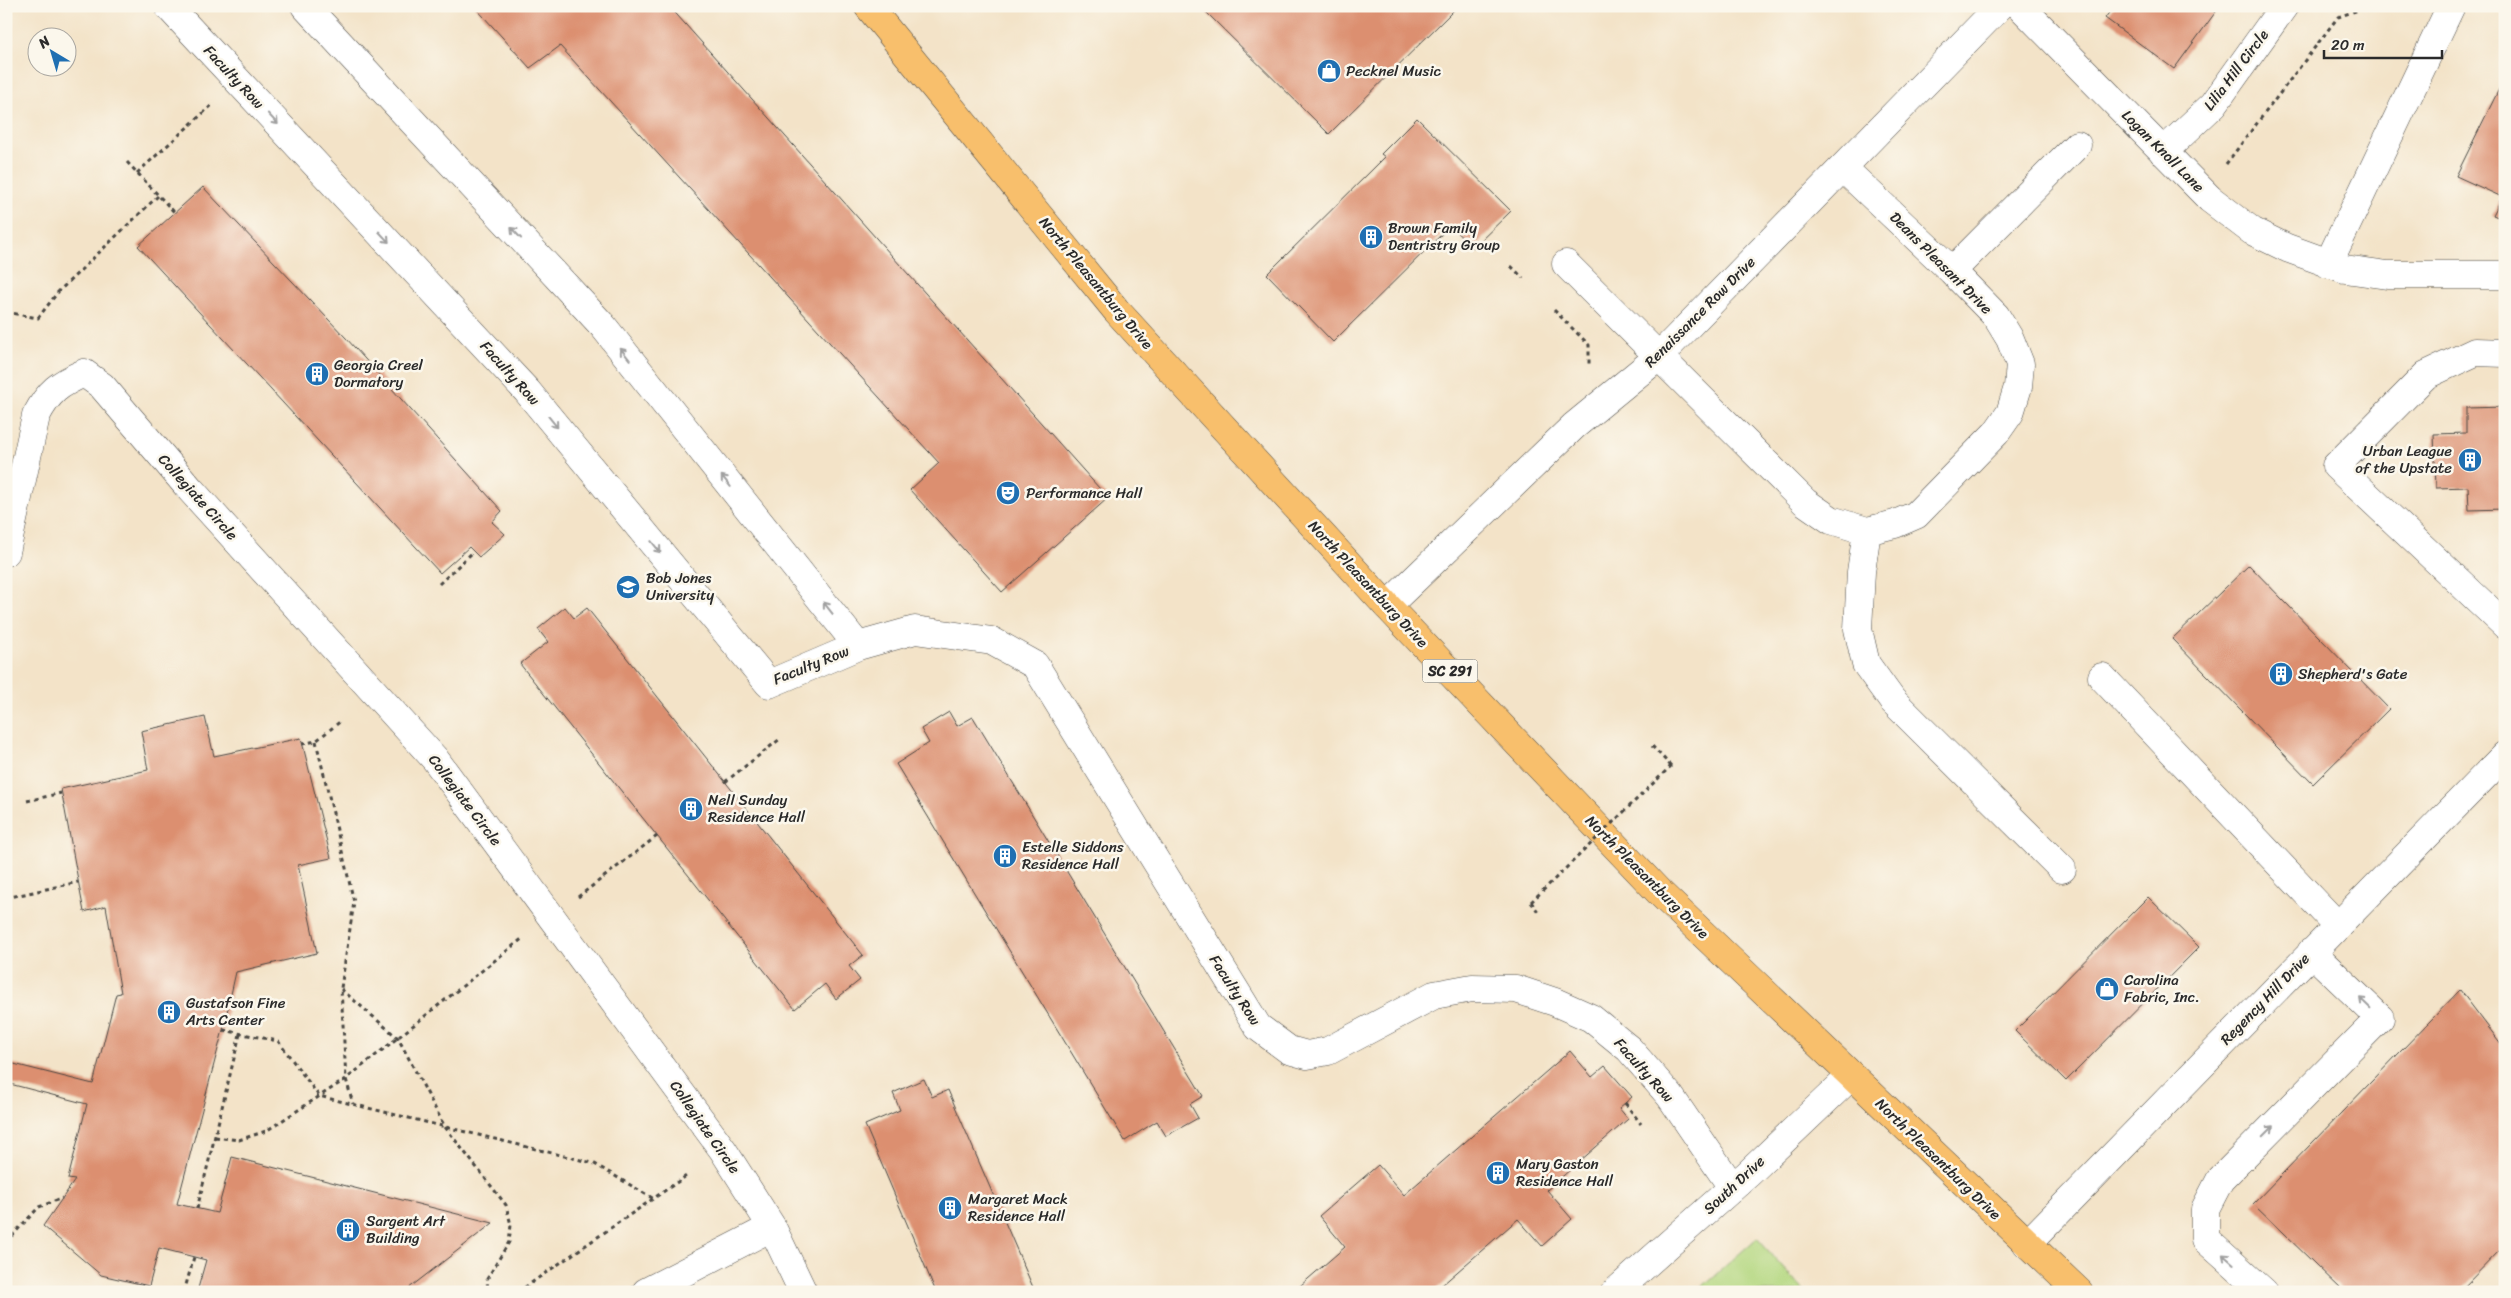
<svg xmlns="http://www.w3.org/2000/svg" width="2511" height="1298" viewBox="0 0 2511 1298" font-family="Sriracha,sans-serif">
  <style>
    .green { fill: #b3d77f; stroke: #6f8155 }
    .building { fill: #dc8f70 }
    .lines { fill: none; stroke-linecap: round; stroke-linejoin: round }
    .minor-casing { stroke: #494743; stroke-width: 29 }
    .major-casing { stroke: #494743; stroke-width: 29 }
    .path { stroke: #494743; stroke-width: 3; stroke-dasharray: 4 4; stroke-linecap: butt }
    .minor { stroke: #fff; stroke-width: 28 }
    .major { stroke: #f8bf6c; stroke-width: 28 }
    .path-bridge { stroke: #494743; stroke-width: 3; stroke-dasharray: 4 4; stroke-linecap: butt }
    .oneway { stroke: #a0a0a0 }
    .labels { text-anchor: middle; stroke-width: 5; stroke-linejoin: round; paint-order: stroke }
    .shield { fill: #fbf7ec; stroke: #696865; stroke-width: 1 }
    .shield-label { font-size: 14px; font-weight: bold; fill: #2b2b2b }
    .street-label { font-size: 15px; fill: #2b2b2b; stroke: #fbf7ec }
    .poi-label { font-size: 15px; fill: #2b2b2b; stroke: #fbf7ec; text-anchor: start }
  </style>
  <rect width="100%" height="100%" fill="#fbf7ec"/>
  <filter id="ink" filterUnits="userSpaceOnUse"><feTurbulence type="fractalNoise" baseFrequency=".02" numOctaves="2"/><feDisplacementMap in="SourceGraphic" scale="10" xChannelSelector="R" yChannelSelector="G"/><feConvolveMatrix kernelMatrix="1 2 1 2 8 2 1 2 1" color-interpolation-filters="sRGB"/></filter>
  <filter id="wash" filterUnits="userSpaceOnUse"><feTurbulence type="fractalNoise" baseFrequency=".0096" numOctaves="4" result="noise"/><feDisplacementMap in="SourceGraphic" scale="20" xChannelSelector="R" yChannelSelector="G"/><feGaussianBlur stdDeviation="1.12" result="paint"/><feColorMatrix in="noise" values="0 0 0 0 0 0 0 0 0 0 0 0 0 0 0 0 0 1.4 0 .05"/><feComposite in="paint" operator="in"/></filter>
  <g filter="url(#wash)">
    <rect width="100%" height="100%" fill="#f3e3c8"/>
    <path class="green" d="M1757,1238L1805,1292H1696Z"/>
    <g id="blocks">
      <path class="building" d="M474,6H669L1108,498L1002,592L910,490L939,463L560,46L530,68Z
        M1204,6H1458L1329,134L1202,8Z
        M2114,6H2220L2174,69L2105,18Z
        M2505,77V220L2493,215L2502,197L2456,176Z
        M1417,118L1511,211L1473,248L1450,226L1333,342L1267,274L1385,157L1381,154Z
        M203,187L346,338L502,511L492,522L505,534L479,557L469,547L440,573L138,246Z
        M2505,407V509L2469,510L2468,487L2436,488L2434,434L2466,433V408Z
        M2249,565L2389,709L2313,784L2172,639Z
        M565,607L574,618L587,608L863,955L849,966L860,980L836,999L825,984L795,1009L520,664L548,642L538,629Z
        M949,712L957,726L973,717L1203,1096L1190,1104L1198,1118L1166,1136L1157,1121L1125,1141L896,764L929,743L921,729Z
        M205,717L214,756L301,738L331,858L298,865L317,953L236,972L223,1030L177,1204L217,1213L232,1157L493,1223L404,1292H197L206,1260L159,1248L149,1286L101,1275L43,1226L75,1180L68,1179L87,1104L6,1083V1062L93,1084L116,994L121,993L106,906L84,912L61,789L148,770L141,731Z
        M2148,897L2199,947L2066,1081L2015,1031Z
        M2460,990L2505,1049V1245L2459,1292H2344L2253,1204Z
        M1570,1051L1592,1077L1605,1066L1632,1097L1619,1108L1628,1119L1547,1190L1572,1219L1542,1246L1518,1219L1434,1292H1293L1345,1247L1319,1216L1378,1165L1404,1195Z
        M924,1079L932,1097L948,1090L1035,1292H936L865,1125L900,1110L893,1093Z"/>
    </g>
  </g>
  <g filter="url(#ink)">
    <use href="#blocks" fill-opacity="0" stroke="#494743" stroke-width="1"/>
    <g class="lines">
      <g class="minor-casing">
        <path id="minor" d="M168,6L527,391L769,684L858,646L915,630L992,641L1035,665L1258,1027L1289,1050L1307,1055L1328,1051L1434,995L1472,988L1516,989L1555,1002L1591,1018L1629,1049L1670,1096L1732,1187
          M305,6L603,326L858,646
          M2020,6L2210,199L2252,231L2287,248L2345,269L2388,275H2505
          M2163,152L2214,104L2284,6
          M1566,264L1805,502L1831,520L1867,531L1895,524L1916,515L1996,433L2010,413L2018,387L2020,364L2010,339L1996,316L1952,271L1843,168
          M2328,264L2451,6
          M1952,271L2077,145
          M2505,353L2475,352L2426,375L2336,466L2505,625
          M1867,531L1861,572L1858,629L1866,664L1892,700L2062,869
          M6,552L36,416C49,391 59,384 84,373L102,386L190,489L435,759L723,1150L772,1227L803,1292
          M1387,606L1574,426L1657,358L2000,6
          M2102,677L2338,926
          M2027,1244L2505,755
          M646,1292L772,1227
          M1615,1292L1748,1174L1851,1076
          M2264,1292L2205,1239V1209L2220,1180L2380,1018L2311,952"/>
      </g>
      <g class="major-casing">
        <path id="major" d="M868,6L1116,310L1387,606L1659,892L2079,1292"/>
      </g>
      <path class="path" d="M127,162L176,214
        M2226,164L2338,17L2370,6
        M137,173L212,105
        M1511,266L1523,278
        M1554,310L1589,345V366
        M6,312L38,318L58,292L159,195
        M439,584L473,552
        M316,741L354,902L341,988L346,1079L353,1104
        M302,744L316,741L342,720
        M1652,746L1671,766
        M725,782L780,739
        M27,801L61,793
        M578,897L657,836
        M6,898L78,882
        M1531,902L1539,913
        M341,989L398,1038L445,1127L506,1205L511,1225L509,1242L487,1279L488,1292
        M223,1030L278,1041L319,1096L593,1163L654,1199
        M1625,1103L1641,1124
        M215,1137L239,1140L266,1131L346,1079L523,938
        M197,1209L240,1034
        M6,1242L39,1207L62,1198
        M184,1292L194,1257
        M518,1292L689,1174"/>
      <use href="#minor" class="minor"/>
      <use href="#major" class="major"/>
      <path class="path-bridge" d="M1531,902L1671,766"/>
    </g>
    <defs><path id="oneway-shaft" d="M-6 0H5M1.5-3L5.5 0L1.5 3" fill="none" stroke-width="1.6" stroke-linecap="round" stroke-linejoin="round" transform="scale(1.25)"/></defs>
    <g class="oneway">
      <use href="#oneway-shaft" transform="translate(273 119) rotate(47)"/>
      <use href="#oneway-shaft" transform="translate(516 233) rotate(-133)"/>
      <use href="#oneway-shaft" transform="translate(384 237) rotate(47)"/>
      <use href="#oneway-shaft" transform="translate(625 354) rotate(-129)"/>
      <use href="#oneway-shaft" transform="translate(553 422) rotate(51)"/>
      <use href="#oneway-shaft" transform="translate(726 481) rotate(-129)"/>
      <use href="#oneway-shaft" transform="translate(656 547) rotate(51)"/>
      <use href="#oneway-shaft" transform="translate(828 608) rotate(-128)"/>
      <use href="#oneway-shaft" transform="translate(2365 1003) rotate(-136)"/>
      <use href="#oneway-shaft" transform="translate(2268 1131) rotate(-45)"/>
      <use href="#oneway-shaft" transform="translate(2228 1259) rotate(-139)"/>
    </g>
  </g>
  <defs>
    <g id="shop-disc" transform="scale(1.25)"><circle r="9.5" fill="#1f6fb2" stroke="#fbf7ec"/><path d="M-5-2.5h2.3a2.7 3.5 0 0 1 5.4 0H5L5.5 6h-11ZM-1.5-2.5h3a1.5 2.3 0 0 0-3 0Z" fill="#fff"/></g>
    <g id="building-disc" transform="scale(1.25)"><circle r="9.5" fill="#1f6fb2" stroke="#fbf7ec"/><path d="M-4-6H4V6H1V3H-1V6H-4ZM-2.5-4.3h1.7v1.8h-1.7ZM.8-4.3h1.7v1.8H.8ZM-2.5-1h1.7V.8h-1.7ZM.8-1h1.7V.8H.8Z" fill="#fff"/></g>
    <g id="theatre-disc" transform="scale(1.25)"><circle r="9.5" fill="#1f6fb2" stroke="#fbf7ec"/><path d="M-5-5.5Q0-4 5-5.5V0Q5 5 0 6Q-5 5-5 0ZM-3.3-2.5H-1v1.5H-3.3ZM1-2.5H3.3v1.5H1ZM-2.8 1Q0 5.5 2.8 1Z" fill="#fff"/></g>
    <g id="university-disc" transform="scale(1.25)"><circle r="9.5" fill="#1f6fb2" stroke="#fbf7ec"/><path d="M0-5L7-2L0 1L-7-2ZM-4 1L0 2.5L4 1V4Q0 6-4 4Z" fill="#fff"/></g>
  </defs>
  <g fill-rule="evenodd">
    <use href="#shop-disc" x="1329" y="71"/>
    <use href="#building-disc" x="1371" y="237"/>
    <use href="#building-disc" x="317" y="374"/>
    <use href="#building-disc" x="2470" y="460"/>
    <use href="#theatre-disc" x="1008" y="493"/>
    <use href="#university-disc" x="628" y="587"/>
    <use href="#building-disc" x="2281" y="674"/>
    <use href="#building-disc" x="691" y="809"/>
    <use href="#building-disc" x="1005" y="856"/>
    <use href="#shop-disc" x="2107" y="989"/>
    <use href="#building-disc" x="169" y="1012"/>
    <use href="#building-disc" x="1498" y="1173"/>
    <use href="#building-disc" x="950" y="1208"/>
    <use href="#building-disc" x="348" y="1230"/>
  </g>
  <g class="labels">
    <rect class="shield" x="1422.5" y="659.5" width="55" height="23" rx="4"/>
    <g class="shield-label">
      <text x="1450" y="676">SC 291</text>
    </g>
    <g class="street-label">
      <text transform="translate(2236 70) rotate(-53)" y="5">Lilia Hill Circle</text>
      <text transform="translate(234 77) rotate(47)" y="5">Faculty Row</text>
      <text transform="translate(2163 151) rotate(45)" y="5">Logan Knoll Lane</text>
      <text transform="translate(1941 263) rotate(45)" y="5">Deans Pleasant Drive</text>
      <text transform="translate(1096 283) rotate(50)" y="5">North Pleasantburg Drive</text>
      <text transform="translate(1700 312) rotate(-45)" y="5">Renaissance Row Drive</text>
      <text transform="translate(510 373) rotate(48)" y="5">Faculty Row</text>
      <text transform="translate(198 497) rotate(48)" y="5">Collegiate Circle</text>
      <text transform="translate(1368 584) rotate(47)" y="5">North Pleasantburg Drive</text>
      <text transform="translate(811 665) rotate(-22)" y="5">Faculty Row</text>
      <text transform="translate(465 800) rotate(53)" y="5">Collegiate Circle</text>
      <text transform="translate(1647 877) rotate(45)" y="5">North Pleasantburg Drive</text>
      <text transform="translate(1235 990) rotate(57)" y="5">Faculty Row</text>
      <text transform="translate(2265 999) rotate(-46)" y="5">Regency Hill Drive</text>
      <text transform="translate(1644 1070) rotate(48)" y="5">Faculty Row</text>
      <text transform="translate(705 1127) rotate(55)" y="5">Collegiate Circle</text>
      <text transform="translate(1938 1159) rotate(44)" y="5">North Pleasantburg Drive</text>
      <text transform="translate(1734 1185) rotate(-43)" y="5">South Drive</text>
    </g>
    <g class="poi-label">
      <text x="1346" y="76">Pecknel Music</text>
      <text x="1388" y="233">Brown Family<tspan x="1388" dy="17">Dentristry Group</tspan></text>
      <text x="334" y="370">Georgia Creel<tspan x="334" dy="17">Dormatory</tspan></text>
      <text x="2452" y="456" text-anchor="end">Urban League<tspan x="2452" dy="17">of the Upstate</tspan></text>
      <text x="1026" y="498">Performance Hall</text>
      <text x="646" y="583">Bob Jones<tspan x="646" dy="17">University</tspan></text>
      <text x="2298" y="679">Shepherd's Gate</text>
      <text x="708" y="805">Nell Sunday<tspan x="708" dy="17">Residence Hall</tspan></text>
      <text x="1022" y="852">Estelle Siddons<tspan x="1022" dy="17">Residence Hall</tspan></text>
      <text x="2124" y="985">Carolina<tspan x="2124" dy="17">Fabric, Inc.</tspan></text>
      <text x="186" y="1008">Gustafson Fine<tspan x="186" dy="17">Arts Center</tspan></text>
      <text x="1516" y="1169">Mary Gaston<tspan x="1516" dy="17">Residence Hall</tspan></text>
      <text x="968" y="1204">Margaret Mack<tspan x="968" dy="17">Residence Hall</tspan></text>
      <text x="366" y="1226">Sargent Art<tspan x="366" dy="17">Building</tspan></text>
    </g>
  </g>
  <rect width="2511" height="1298" fill="none" stroke="#fbf7ec" stroke-width="25"/>
  <g transform="translate(52 52) rotate(322)"><circle r="24" fill="#fbf7ec" stroke="#a8a59f"/>
  <path d="M0-4L9 19L0 12L-9 19Z" fill="#1f6fb2"/>
  <text y="-8" font-size="14" font-weight="bold" text-anchor="middle" fill="#2b2b2b">N</text>
  </g>
  <path d="M2324 50v8h118v-8" fill="none" stroke="#2b2b2b" stroke-width="2.5"/>
  <text x="2331" y="50" font-size="15" fill="#2b2b2b" stroke="#fbf7ec" stroke-width="4" paint-order="stroke">20 m</text>
</svg>
